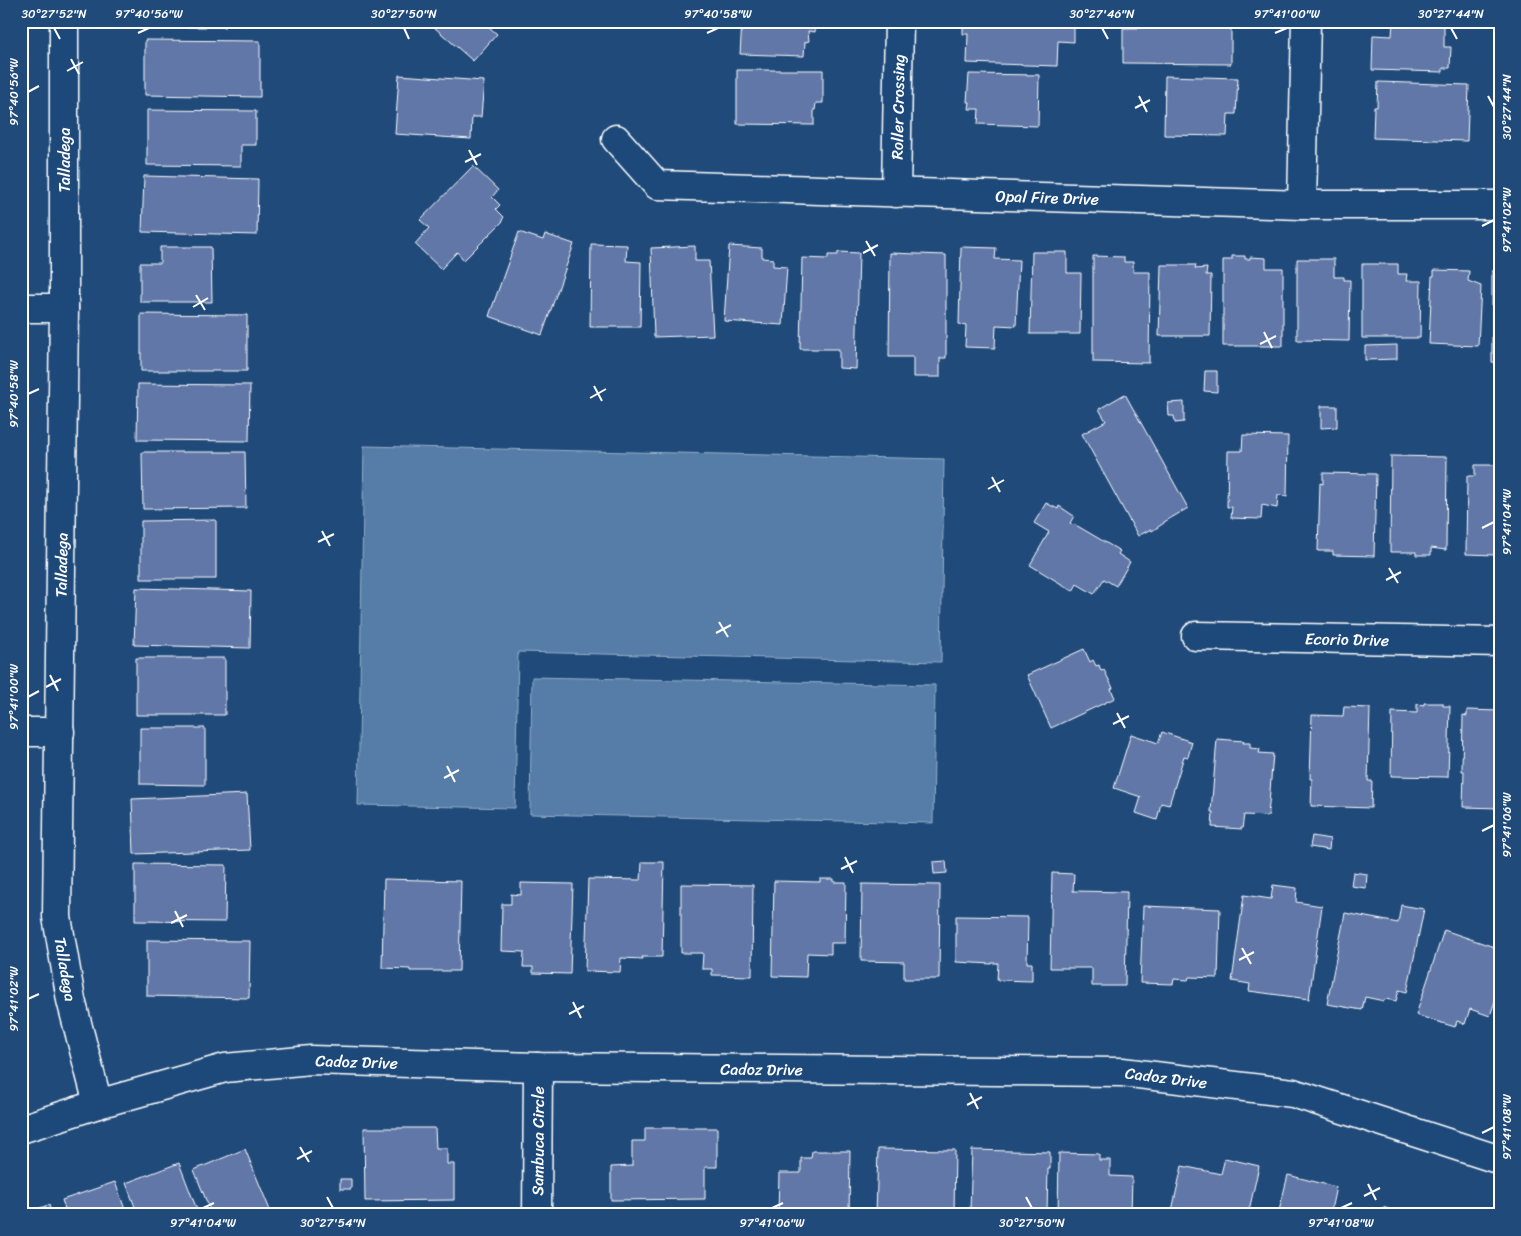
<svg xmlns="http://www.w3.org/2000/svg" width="1521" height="1236" viewBox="0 0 1521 1236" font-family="Sriracha,sans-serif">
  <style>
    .water { fill: #547da7; stroke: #98b1ca }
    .building { fill: #6077a8; stroke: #fff }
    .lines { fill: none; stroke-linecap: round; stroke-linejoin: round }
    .street-casing { stroke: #fff; stroke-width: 31 }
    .secondary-casing { stroke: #fff; stroke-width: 31 }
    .street { stroke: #1f4a7a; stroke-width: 28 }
    .secondary { stroke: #1f4a7a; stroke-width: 28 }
    .ticks { fill: none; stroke: #fff; stroke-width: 2 }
    .labels { text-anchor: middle; stroke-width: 5; stroke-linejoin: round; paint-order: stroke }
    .street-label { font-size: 16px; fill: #fff; stroke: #1f4a7a }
    .neatline { fill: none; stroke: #fff; stroke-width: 2 }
    .ticks-label { font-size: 12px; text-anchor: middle; fill: #fff }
  </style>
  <rect width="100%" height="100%" fill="#1f4a7a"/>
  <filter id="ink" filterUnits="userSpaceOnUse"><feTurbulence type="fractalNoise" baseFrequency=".02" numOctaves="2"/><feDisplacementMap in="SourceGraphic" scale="10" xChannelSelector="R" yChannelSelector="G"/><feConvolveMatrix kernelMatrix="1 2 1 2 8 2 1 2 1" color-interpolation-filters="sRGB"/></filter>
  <g filter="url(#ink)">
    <path class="water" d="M364,446L944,459L941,662L518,652L515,808L358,805Z
      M532,677L935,685L933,823L530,814Z"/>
    <path class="building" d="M169,21H225V27H169Z
      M427,21H482L497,34L473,61Z
      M742,21H816L815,32L808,31L809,41L805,42L804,56L740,54Z
      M963,21H1074V42L1058,41L1057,66L967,63L968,34H963Z
      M1141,21H1231V64L1123,63V28H1141Z
      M1393,21H1444V47H1451L1450,68H1443V72L1372,70L1373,35L1392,36Z
      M145,40L260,41V97L145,95Z
      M737,70H823V103H816L815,110L814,109V125L737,124Z
      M969,74L1039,75L1038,126L978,124L979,109H969L970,102H967Z
      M399,75L484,81L481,117H472L471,139L395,134Z
      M1165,76L1238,78L1236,114H1228L1227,136L1164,135Z
      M1378,82L1469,85L1467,141L1373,138L1374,107H1377Z
      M147,110L256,111V145H241V166L147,165Z
      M473,166L498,190L492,197L500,205L496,209L504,217L502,220L503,221L464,260L457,252L441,269L415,244L429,228L420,220Z
      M144,176L258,179L257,235L142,232Z
      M519,232L543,240L545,234L574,244L542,335L489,316Z
      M591,244L627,245L626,261L641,262L640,327H590Z
      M695,246V261H709L713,335L654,337L651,248Z
      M729,246L762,248V258L773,259V266L787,267L783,325L724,321Z
      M160,247H211L212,302H140V263H160Z
      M961,247L996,248L995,259L1019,260L1016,326L996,325L995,348L965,347L966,325L959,324Z
      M838,252L859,253L856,369L839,368V349H800L802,258L828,259V255H838Z
      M1032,252H1067V273H1081L1080,334H1030Z
      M890,253L946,255V358H940V377H913V357H889Z
      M1093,256L1124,257V262H1133V272H1150L1149,363L1093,362Z
      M1232,256H1245V259H1250V257L1266,258V268H1283V346H1223V260H1232Z
      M1297,259H1334V277H1344V280H1350L1349,341L1297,340Z
      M1362,264H1398V274H1407L1406,281H1421L1420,338H1362Z
      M1161,265H1196L1195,269L1207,268L1206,275H1211L1210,336H1159Z
      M1434,270L1469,271L1468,281L1481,286L1478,346L1429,344L1432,276H1434Z
      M1492,271H1500V363L1492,362Z
      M141,314L247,315V371H141Z
      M1397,345V359L1365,360V346Z
      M1205,371H1217V392L1204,391Z
      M138,384L250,385L249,441L137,440Z
      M1125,394L1188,508L1164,522V523L1152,531L1151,529L1138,536L1082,434L1106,421L1099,409Z
      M1184,402V422L1175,423L1174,416H1169L1168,403Z
      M1321,406H1337V427L1321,428Z
      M1243,435L1288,436L1287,496L1278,495L1277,508L1262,505L1261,519L1231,518L1232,507H1227L1228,451H1242Z
      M142,452H245L246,508L143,509Z
      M1391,456L1447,457L1446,550L1431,548V555H1416V552H1390Z
      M1475,465H1500V543H1496V555L1466,554L1467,476H1475Z
      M1323,473L1376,474L1374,556L1333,555V551H1318L1320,483L1323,484Z
      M1046,503L1058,509L1059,506L1074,516L1070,523L1073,525L1074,524L1120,551L1118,554L1130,562L1116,586L1104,579L1094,594L1077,584L1073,591L1030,565L1049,532L1034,523Z
      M216,520V579H141V521Z
      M136,588L251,591L250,648L134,645Z
      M1084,649L1090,662L1093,660L1096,666L1099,665L1101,671L1104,670L1113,688L1111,689L1115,698L1051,728L1027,675Z
      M136,658H225V715H136Z
      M1424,703H1443V706H1450L1448,777L1391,776L1392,712L1417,713V704L1424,705Z
      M1344,707L1370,708L1368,781H1372L1371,808L1311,806L1312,779H1310L1312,715L1343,716Z
      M1467,710L1499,711L1500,808L1463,807L1464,771H1462L1463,715L1467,716Z
      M140,728H205V785L140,784Z
      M1162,732L1192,742L1188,757L1184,756L1169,805L1161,803L1157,820L1136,813L1141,797L1114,788L1131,734L1158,743Z
      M1217,739L1244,741L1243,743H1250V748L1260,749L1259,753L1273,754L1268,816L1244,815L1242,829L1212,827L1213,812H1211Z
      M247,794L250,850L134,854L132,799Z
      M1312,836L1330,839L1329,850L1310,847Z
      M946,861L947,873L934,874L933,862Z
      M642,862H664L662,957H642L643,959L621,958L620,972L585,971L588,879L641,880Z
      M135,864L226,865L225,922L135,921Z
      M1353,872L1367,874L1366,888L1351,886Z
      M1052,873L1074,874L1073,891L1127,892L1125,986H1092V968H1050Z
      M384,879L461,881L459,971H410V969L382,968Z
      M820,879H834V882H846L845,943H831V954L807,953L806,977L772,976L774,881L820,882Z
      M521,883L573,884L570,974L533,973V967H523L524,952L501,951L502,904H511V894L521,895Z
      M681,884L753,885L752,976L712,975V969H702L703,953H681Z
      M862,884L940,885L939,979H904V962L861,961Z
      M1273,885L1297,888L1296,902L1322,906L1309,999L1249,991L1250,984L1232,981L1244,895L1271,899Z
      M1401,905L1424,909L1407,992L1399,990L1396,1001L1385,999L1384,1001L1365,997L1362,1010L1327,1004L1345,913L1398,923Z
      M1143,906L1220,909L1218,978L1189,977L1188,980L1174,979L1173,984L1140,983Z
      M956,916L1028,917L1027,963H1032V981L997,980L998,963H992V964L956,962Z
      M1444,930L1500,949V986L1490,1016L1470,1009L1465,1024L1457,1021L1455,1027L1416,1015Z
      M147,940L250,941L249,998L147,996Z
      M364,1128H435L436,1148H447V1164H454V1200L365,1201Z
      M645,1128H717V1167H705V1199L611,1200V1167L632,1166V1141H645Z
      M245,1149L272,1215H212L194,1170Z
      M878,1149L955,1150L954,1215H876Z
      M972,1150L1050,1152V1169H1048L1047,1212L970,1210Z
      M812,1151H850L849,1215H778L779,1173H801V1158H811Z
      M1059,1153L1099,1154V1160H1110V1176L1132,1177L1131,1215H1058Z
      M1225,1158L1259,1166L1248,1215H1171L1182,1166L1221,1174Z
      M179,1163L199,1215H138L126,1183Z
      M1288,1175L1336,1187L1331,1210L1349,1215H1278Z
      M340,1179H351V1189H340Z
      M115,1182L127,1215H67L62,1200Z
      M49,1205L52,1215H21V1214Z
      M1383,1207L1404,1215H1380Z
      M1431,1210L1446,1215H1429Z
      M673,1211L674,1215H627V1212Z"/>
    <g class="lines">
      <g class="street-casing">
        <g id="street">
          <path id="s1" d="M64,21V308L57,917L71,1000L98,1104"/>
          <path id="s2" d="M616,139L657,185L1302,205H1500"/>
          <path id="s3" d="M896,193L899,21"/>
          <path d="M1302,205L1306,21"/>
          <path d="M21,308H64"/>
          <path id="s4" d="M1196,636L1500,642"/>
          <path d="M21,732H60"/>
          <path id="s5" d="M537,1215L538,1067"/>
        </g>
      </g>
      <g class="secondary-casing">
        <g id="secondary">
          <path id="s6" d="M21,1129L98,1104L225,1068L311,1060L538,1067L1122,1072L1293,1093L1500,1160"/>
        </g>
      </g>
      <use href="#street" class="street"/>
      <use href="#secondary" class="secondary"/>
    </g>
  </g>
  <path class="ticks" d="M54,28L60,39M404,28L409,39M1102,28L1108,39M1451,28L1457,39M138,33L149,28M707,33L718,28M1275,33L1287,28M71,59L79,74M67,71L83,62M28,92L39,86M1139,96L1147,112M1488,96L1494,107M1135,108L1150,100M469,150L477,165M465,162L481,154M1482,226L1494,220M866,241L875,256M863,253L878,245M196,295L205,310M193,307L208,298M1264,332L1272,348M1260,344L1276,336M594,386L602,401M28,394L39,389M590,398L606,389M992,477L1000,492M988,489L1004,480M1482,528L1494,522M322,531L330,546M318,542L334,534M1389,568L1398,583M1386,580L1401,572M719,622L728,637M716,633L731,625M50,675L58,691M46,687L61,679M28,697L39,691M1117,713L1125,728M1113,724L1129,716M447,766L455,782M444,778L459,770M1482,831L1494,825M845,857L853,873M841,869L857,861M175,911L183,927M171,923L187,915M1242,948L1251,964M1239,960L1254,952M28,999L39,994M573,1002L581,1018M569,1014L584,1006M970,1093L978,1109M967,1105L982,1097M1482,1133L1494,1127M300,1147L309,1162M297,1159L312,1151M1368,1184L1376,1200M1364,1196L1380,1188M327,1197L333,1208M1026,1197L1032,1208M203,1208L214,1203M772,1208L783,1203M1341,1208L1352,1203"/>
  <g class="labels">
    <g class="street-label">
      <text dy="6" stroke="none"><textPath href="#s3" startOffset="86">Roller Crossing</textPath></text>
      <text transform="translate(64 160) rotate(-90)" y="6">Talladega</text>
      <text dy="6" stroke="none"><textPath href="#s2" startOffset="452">Opal Fire Drive</textPath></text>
      <text transform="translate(61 565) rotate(-89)" y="6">Talladega</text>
      <text dy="6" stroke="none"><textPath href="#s4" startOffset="151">Ecorio Drive</textPath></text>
      <text dy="6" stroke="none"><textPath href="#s1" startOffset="949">Talladega</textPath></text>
      <text dy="6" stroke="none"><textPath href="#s6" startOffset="345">Cadoz Drive</textPath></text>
      <text dy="6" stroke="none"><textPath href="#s6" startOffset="750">Cadoz Drive</textPath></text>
      <text dy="6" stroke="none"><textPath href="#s6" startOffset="1155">Cadoz Drive</textPath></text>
      <text dy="6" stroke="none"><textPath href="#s5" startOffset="74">Sambuca Circle</textPath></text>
    </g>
  </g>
  <rect width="1521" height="1236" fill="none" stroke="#1f4a7a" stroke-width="55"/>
  <rect x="28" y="28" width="1466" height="1180" class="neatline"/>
  <g class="ticks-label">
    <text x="54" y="18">30°27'52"N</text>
    <text x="149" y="18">97°40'56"W</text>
    <text x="404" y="18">30°27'50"N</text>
    <text x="718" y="18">97°40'58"W</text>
    <text x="1102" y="18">30°27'46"N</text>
    <text x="1287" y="18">97°41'00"W</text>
    <text x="1451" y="18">30°27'44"N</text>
    <text transform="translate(14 92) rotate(-90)" y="4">97°40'56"W</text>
    <text transform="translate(1507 107) rotate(-90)" y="4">30°27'44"N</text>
    <text transform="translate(1507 220) rotate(-90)" y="4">97°41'02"W</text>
    <text transform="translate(14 394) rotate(-90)" y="4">97°40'58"W</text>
    <text transform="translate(1507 522) rotate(-90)" y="4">97°41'04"W</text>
    <text transform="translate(14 697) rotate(-90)" y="4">97°41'00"W</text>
    <text transform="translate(1507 825) rotate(-90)" y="4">97°41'06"W</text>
    <text transform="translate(14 999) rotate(-90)" y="4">97°41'02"W</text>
    <text transform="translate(1507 1127) rotate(-90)" y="4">97°41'08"W</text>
    <text x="203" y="1227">97°41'04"W</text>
    <text x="333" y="1227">30°27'54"N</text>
    <text x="772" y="1227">97°41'06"W</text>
    <text x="1032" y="1227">30°27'50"N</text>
    <text x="1341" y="1227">97°41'08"W</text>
  </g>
</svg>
